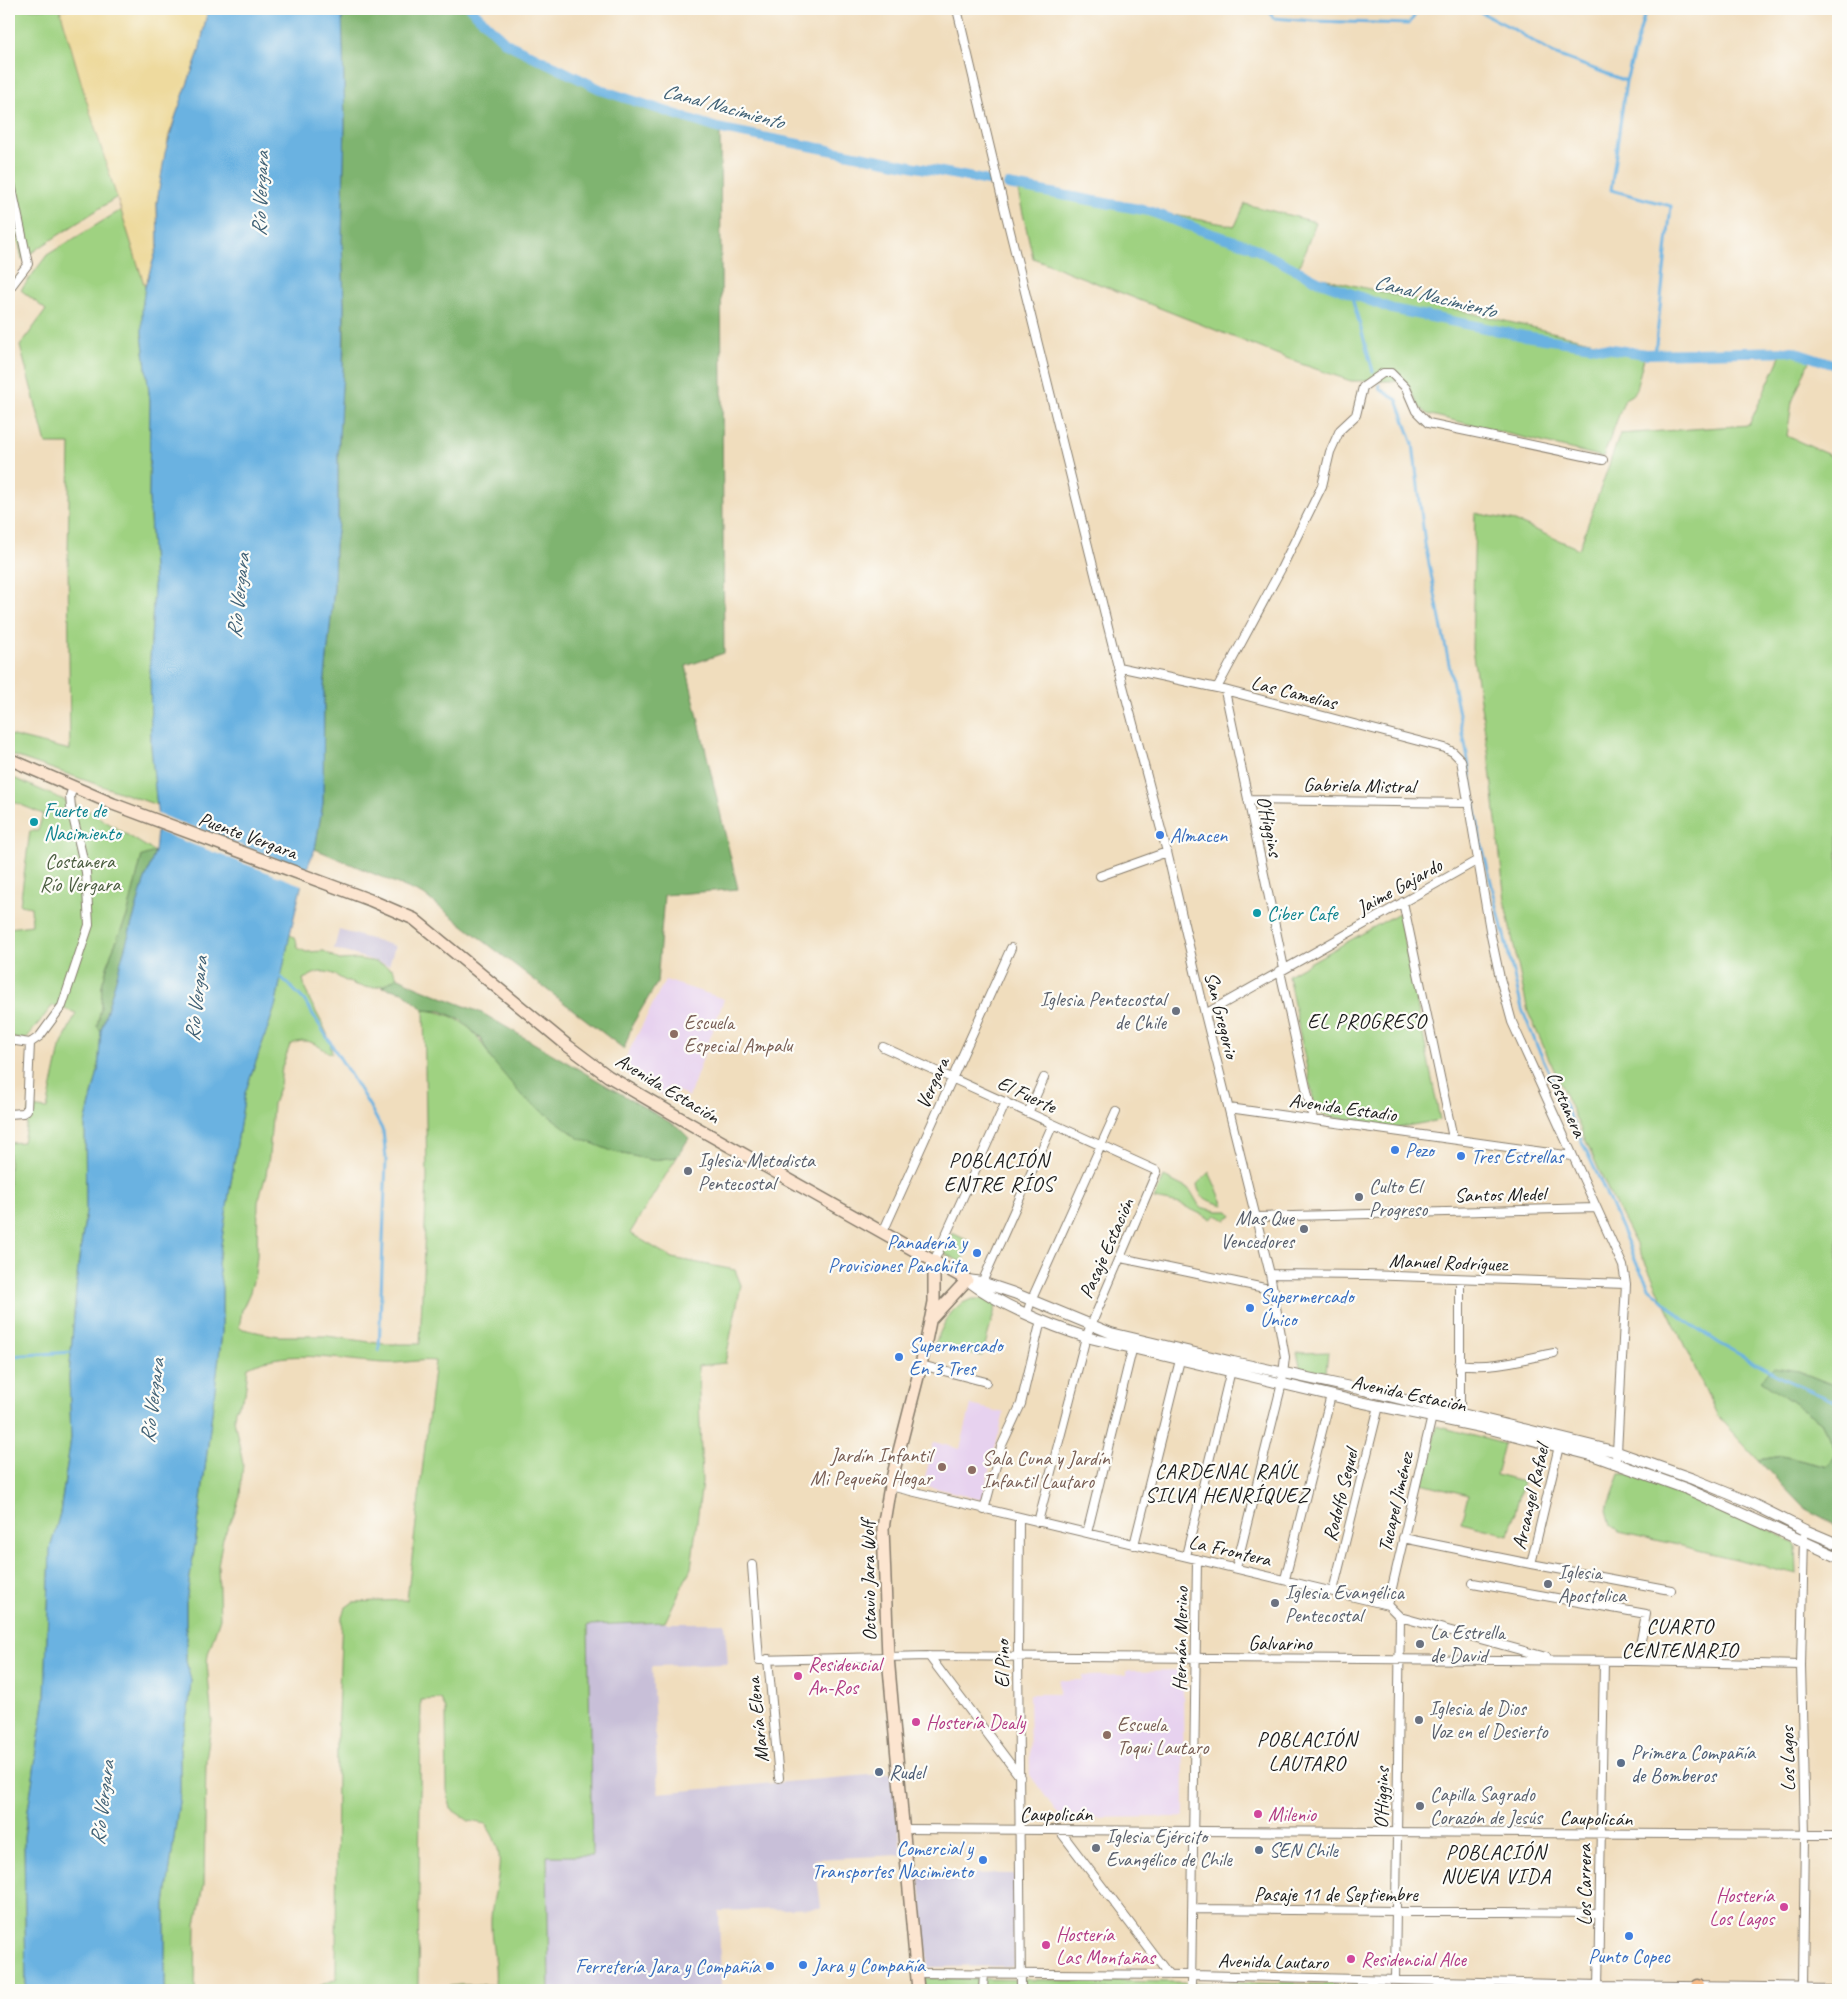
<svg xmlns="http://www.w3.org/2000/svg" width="1847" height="1999" viewBox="0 0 1847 1999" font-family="Caveat,sans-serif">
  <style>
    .built { fill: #e7d2ef }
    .industrial { fill: #c8bfd8 }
    .green { fill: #9fd281; stroke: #5e774e; fill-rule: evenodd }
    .forest { fill: #7fb46f; stroke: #4e6846 }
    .sand { fill: #eeda9e; stroke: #857b5d }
    .water { fill: #6ab2e1; stroke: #43677e }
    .pier { fill: #f0ddbd }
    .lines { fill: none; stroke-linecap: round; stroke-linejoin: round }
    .stream { stroke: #6ab2e1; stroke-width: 3 }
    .canal { stroke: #6ab2e1; stroke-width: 10 }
    .minor-casing { stroke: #867c6c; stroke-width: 10 }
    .tertiary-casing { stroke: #867c6c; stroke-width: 12 }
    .secondary-casing { stroke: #867c6c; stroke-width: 14 }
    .trunk-casing { stroke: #867c6c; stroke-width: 15 }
    .minor { stroke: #fff; stroke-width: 8 }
    .tertiary { stroke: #fff; stroke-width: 10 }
    .secondary { stroke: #fce5d0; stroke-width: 11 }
    .trunk { stroke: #f8bd89; stroke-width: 12 }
    .culture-dot { fill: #0f9aa8; stroke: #fdfcf7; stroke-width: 2 }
    .shop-dot { fill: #3f7fe0; stroke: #fdfcf7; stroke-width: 2 }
    .worship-dot { fill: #6b7280; stroke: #fdfcf7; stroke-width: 2 }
    .education-dot { fill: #8d6e63; stroke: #fdfcf7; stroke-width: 2 }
    .hotel-dot { fill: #d1479c; stroke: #fdfcf7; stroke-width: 2 }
    .service-dot { fill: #5c6f8a; stroke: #fdfcf7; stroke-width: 2 }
    .labels { text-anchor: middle; stroke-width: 4.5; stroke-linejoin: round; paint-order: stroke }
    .street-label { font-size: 20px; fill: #1c1c1c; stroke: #fdfcf7 }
    .culture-label { font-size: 20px; fill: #0d838f; stroke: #fdfcf7; text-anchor: start }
    .shop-label { font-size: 20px; fill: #366cbe; stroke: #fdfcf7; text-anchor: start }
    .park-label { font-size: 20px; fill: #4a5c3f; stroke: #fdfcf7 }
    .worship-label { font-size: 20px; fill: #5b616d; stroke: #fdfcf7; text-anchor: start }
    .education-label { font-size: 20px; fill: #785e54; stroke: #fdfcf7; text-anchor: start }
    .hotel-label { font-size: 20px; fill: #b23c85; stroke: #fdfcf7; text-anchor: start }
    .service-label { font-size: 20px; fill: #4e5e75; stroke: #fdfcf7; text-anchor: start }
    .water-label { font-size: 21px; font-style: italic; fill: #3f6075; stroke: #fdfcf7 }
    .neighbourhood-label { font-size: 21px; letter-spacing: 1px; fill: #1c1c1c; stroke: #fdfcf7 }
  </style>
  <rect width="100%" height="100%" fill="#fdfcf7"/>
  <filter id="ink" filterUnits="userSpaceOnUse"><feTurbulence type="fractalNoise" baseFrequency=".02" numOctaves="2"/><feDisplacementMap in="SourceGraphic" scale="10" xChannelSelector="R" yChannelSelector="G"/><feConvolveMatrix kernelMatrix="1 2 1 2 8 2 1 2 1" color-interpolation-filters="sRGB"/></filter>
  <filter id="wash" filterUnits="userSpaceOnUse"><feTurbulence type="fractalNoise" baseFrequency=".0096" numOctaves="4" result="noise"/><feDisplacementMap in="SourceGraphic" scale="20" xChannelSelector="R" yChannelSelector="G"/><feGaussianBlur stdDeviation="1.12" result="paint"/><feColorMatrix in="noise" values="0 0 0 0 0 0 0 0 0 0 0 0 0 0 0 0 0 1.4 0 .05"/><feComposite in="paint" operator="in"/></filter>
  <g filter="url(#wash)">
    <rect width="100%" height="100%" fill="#f0ddbd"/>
    <path class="built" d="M665,980L724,999L689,1097L669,1086L664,1096L620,1069Z
      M971,1405L1004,1413L982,1499L923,1485L934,1442L960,1449Z
      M1183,1670L1184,1817L1061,1818L1030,1775L1029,1694H1059V1680H1082V1676L1126,1675V1671Z"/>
    <path class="industrial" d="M339,930L395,946L389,965L334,949Z
      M651,1623H725L728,1664L652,1666L658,1793L894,1773L901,1855L815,1859L821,1908L719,1911L721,1990H549L547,1855H592L588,1625Z
      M919,1873L1014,1874V1966L928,1967Z"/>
    <path class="green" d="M9,9H60L117,197L22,259L9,193Z
      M1017,187L1235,226L1245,204L1316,222L1297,272L1645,354L1635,393L1625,399L1603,457L1427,414L1419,407L1406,381H1351L1304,365L1033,258Z
      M121,210L145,287L142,334L150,401L149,498L154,587L150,659L151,746L157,805L9,754V735L70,750L68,557L70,444H46L20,346L46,310L21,290L47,255Z
      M1783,350L1810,359L1792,402L1787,436L1838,459V1387L1798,1371L1761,1380L1821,1422L1838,1455L1829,1467L1782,1456L1758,1460L1718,1417L1647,1266L1609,1192L1528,1012L1506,909L1488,751L1472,649L1475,513L1515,521L1579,549L1620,434L1749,425Z
      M9,776L87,810L155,852L142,856L127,916L111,954L102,985L101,1008L97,1026L101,1031L98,1071L85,1124L86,1212L78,1266L69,1377L71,1438L60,1513L50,1549L45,1697L24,1837L26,1990H9V1143L23,1142L30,1107L47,1109L60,1048L76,1013L53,1005L25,1040L9,1037V928L32,925L31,907L20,905L30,831H38L43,814L9,800Z
      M1399,913L1440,1120L1390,1129L1316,1113L1288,975Z
      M290,934L296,940L298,948L306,952L324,951L339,960L358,959L377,962L393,969L397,977C381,990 365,990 346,981C337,977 332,971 321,972C315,972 309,977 303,979C307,1006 330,1026 332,1054C316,1046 309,1035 290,1045L282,1067L280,1085L273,1104L269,1156L266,1175L258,1202L257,1256L255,1274L250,1292L242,1310L239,1328L261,1333L279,1336H327L384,1344H420L427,1178L424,1010C458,1013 476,1029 491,1059L614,1152L652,1160L677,1157L630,1233L672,1258L735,1270L741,1285L725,1363L698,1366L702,1482L691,1568L665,1622L588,1625L592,1856H547L549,1990H283L317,1987L336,1979L337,1738L342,1616L345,1608L353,1602L407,1600L435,1361C419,1359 401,1364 385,1363C340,1361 291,1347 248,1367L245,1394L235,1410L234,1419L243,1464L240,1495L235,1512L223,1538L218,1565L220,1618L208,1654L207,1663L212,1721L206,1759L204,1885L196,1924L195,1990H165V1905L180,1794V1747L189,1704L191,1681L186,1661V1602L197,1532L222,1333V1288L218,1264L245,1093L275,1007ZM441,1699L446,1710L447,1790L451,1809L469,1821L486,1824C489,1830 493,1835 495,1841C507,1865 490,1898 491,1924C491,1944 497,1965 495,1985H460L428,1989L418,1987L421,1700Z
      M1209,1172L1224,1205C1211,1202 1199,1199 1197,1184Z
      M1164,1177L1190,1190L1200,1207L1217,1211H1228L1232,1216L1226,1220L1216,1215L1211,1219L1180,1204L1154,1199Z
      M952,1233L971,1242L961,1262L943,1253Z
      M973,1299H990L997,1302L982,1356L935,1344C944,1324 950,1305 973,1299Z
      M1328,1352L1326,1372L1301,1370L1297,1353Z
      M1437,1426L1504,1444L1496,1475L1523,1482L1509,1535L1461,1523L1468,1495L1422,1483Z
      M1620,1474H1632L1710,1503L1794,1542L1796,1547L1797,1574L1673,1544L1619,1532L1611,1525L1607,1510Z
      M924,1978L1615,1989L1635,1990H924Z"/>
    <path class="forest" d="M342,9H471L506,43L604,91L720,129L724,653L686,666L738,889L664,895L657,983L632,1025L624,1049L424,895L315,849L323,803L324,687L334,588L335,545L338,524V455L344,349V305L342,240L345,123Z
      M155,852L143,885L101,1031L97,1026L101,1008L102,985L111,954L127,916L142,856Z
      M397,977L417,987L482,1013L678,1127L689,1138L677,1157L652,1160L614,1152L579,1138L522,1096L491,1059L481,1039L461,1020L441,1011L424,1010L403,992L382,987Z
      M1774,1367L1798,1371L1838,1387V1526L1803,1507L1758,1460L1782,1456L1828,1467L1838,1455L1821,1422L1761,1380Z"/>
    <path class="sand" d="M60,9H208L199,52L169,135L157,202L158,245L145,287L86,99Z"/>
    <path class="water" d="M208,9H342L345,123L342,240L344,305L343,370L338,455V524L335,545L334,588L324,687L323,803L315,849L304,875L290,934L275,1007L245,1093L218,1264L222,1288V1333L197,1532L186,1602V1661L191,1681L189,1704L180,1747V1794L165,1905V1990H26L24,1837L45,1697L50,1549L60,1513L71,1438L69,1377L78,1266L86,1212L85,1124L98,1071L101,1031L143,885L155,852L158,820L151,746L150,659L154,587L149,498L150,401L142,334V308L145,287L158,245L157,202L165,153L176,115L199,52Z"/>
    <path class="pier" d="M155,813L309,871L304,886L154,830Z"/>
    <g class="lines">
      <path class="stream" d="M1269,9L1273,18L1314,21L1409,24L1417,12L1423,9
        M1474,9L1510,27L1554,54L1626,81
        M1646,9L1626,81L1611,190L1671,206L1655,354
        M1351,294L1373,371
        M1379,385L1380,389L1397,400L1413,444L1425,544L1467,754L1480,837L1522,1009L1537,1046L1600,1180L1638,1266L1649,1287L1679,1316L1719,1343L1784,1379L1838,1403
        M278,974L304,1000L369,1105L383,1131L386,1159L379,1351
        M9,1356L73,1352"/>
      <path class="canal" d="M471,9L506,43L604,91L717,128L988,181
        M1008,185L1149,211L1209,233L1248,245L1318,281L1392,309L1524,336L1645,354L1793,351L1838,366"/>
    </g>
  </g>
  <g filter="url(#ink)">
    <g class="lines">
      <g class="minor-casing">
        <path id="minor" d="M957,9L1004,207L1118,667L1167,852L1205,1014L1270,1274L1285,1357L1282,1383L1236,1568
          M9,174L28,264L9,289
          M1118,667L1217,688L1445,748L1453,752L1461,760L1491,936L1500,978L1512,1022L1623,1266L1626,1284L1617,1452L1615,1464
          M1217,688L1281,569L1322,486L1330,452L1340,430L1356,415L1363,387L1383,373H1391L1406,388L1416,411L1428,423L1603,460
          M1225,691L1284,968
          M1248,800L1469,803
          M1100,876L1167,852
          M1403,902L1453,1138
          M1280,971L1313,1119
          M1205,1014L1478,860
          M9,1040L30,1043
          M30,1043L40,1036L62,1006L89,925L86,872L71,808L70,796L73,787
          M883,1047L1157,1171L1086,1337L1038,1522
          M1229,1108L1572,1156
          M1028,1113L1044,1078
          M9,1114L23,1113L27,1110L30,1043
          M1256,1217L1596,1208
          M883,1232L1011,948
          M1121,1258L1274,1290
          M934,1261L1006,1102
          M1270,1274L1366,1275L1626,1284
          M980,1287L1053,1124
          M1027,1313L1031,1301L1116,1112
          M1459,1364C1491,1369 1523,1359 1554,1353
          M921,1365L986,1382
          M1460,1418V1279
          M890,1486L1388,1605L1400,1617L1546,1657
          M984,1510L1001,1447L1021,1404L1041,1320
          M1019,1518L1018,1653L1021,1990
          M1087,1533L1132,1350
          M1403,1538L1531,1564L1671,1590
          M1134,1545L1180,1360
          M1186,1556L1232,1366
          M1531,1564L1560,1442
          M752,1565L759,1660L929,1656L1637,1661L1801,1665
          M1285,1579L1331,1395
          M1473,1583L1646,1614L1637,1661
          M1333,1591L1379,1406
          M1388,1605L1433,1412
          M929,1656L1020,1777
          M768,1659L779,1778
          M904,1829L1838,1835
          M1060,1831L1169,1975
          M1192,1909L1600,1913
          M916,1973L1192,1975L1599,1985L1838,1988
          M1395,1980L1400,1617
          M1803,1987L1805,1835L1801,1665L1804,1537
          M1598,1989L1604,1661
          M983,1990L984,1973
          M1191,1990L1197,1559"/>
      </g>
      <g class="tertiary-casing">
        <path id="tertiary" d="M967,1280C998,1304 1048,1325 1086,1337L1355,1401L1490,1429L1595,1456L1687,1489L1838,1557
          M968,1280L981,1282L1014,1293L1111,1333L1233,1362L1364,1390L1617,1452L1693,1479L1747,1501L1805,1530L1838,1544"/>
      </g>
      <g class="secondary-casing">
        <path id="secondary" d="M9,759L113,804L370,900L414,919L568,1046L608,1076L692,1125L967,1280L930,1320
          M918,1990L888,1657L883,1528L890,1486L921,1365L934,1302V1261"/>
      </g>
      <g class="trunk-casing">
        <path id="trunk" d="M1698,1986L1699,1990"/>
      </g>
      <use href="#minor" class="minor"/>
      <use href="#tertiary" class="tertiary"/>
      <use href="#secondary" class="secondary"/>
      <use href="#trunk" class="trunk"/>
    </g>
  </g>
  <g class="culture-dot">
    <circle cx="34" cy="822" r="5"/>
    <circle cx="1257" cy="913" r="5"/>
  </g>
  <g class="shop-dot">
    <circle cx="1160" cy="835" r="5"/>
    <circle cx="1395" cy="1150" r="5"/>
    <circle cx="1461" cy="1156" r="5"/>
    <circle cx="977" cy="1253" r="5"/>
    <circle cx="1250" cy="1308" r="5"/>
    <circle cx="899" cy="1357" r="5"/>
    <circle cx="983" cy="1860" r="5"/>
    <circle cx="1629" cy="1936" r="5"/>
    <circle cx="803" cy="1965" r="5"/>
    <circle cx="770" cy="1966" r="5"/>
  </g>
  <g class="worship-dot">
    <circle cx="1176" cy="1011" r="5"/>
    <circle cx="688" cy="1171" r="5"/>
    <circle cx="1359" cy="1197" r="5"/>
    <circle cx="1304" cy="1229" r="5"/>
    <circle cx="1548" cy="1584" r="5"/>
    <circle cx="1275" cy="1603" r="5"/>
    <circle cx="1420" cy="1644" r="5"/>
    <circle cx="1419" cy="1720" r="5"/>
    <circle cx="1420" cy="1806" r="5"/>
    <circle cx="1096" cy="1848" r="5"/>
  </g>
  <g class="education-dot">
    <circle cx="674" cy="1034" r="5"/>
    <circle cx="942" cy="1467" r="5"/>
    <circle cx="972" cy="1470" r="5"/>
    <circle cx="1107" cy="1735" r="5"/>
  </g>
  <g class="hotel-dot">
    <circle cx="798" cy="1676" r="5"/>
    <circle cx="916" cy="1722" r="5"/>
    <circle cx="1258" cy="1814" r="5"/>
    <circle cx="1784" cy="1907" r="5"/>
    <circle cx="1046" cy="1945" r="5"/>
    <circle cx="1351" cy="1959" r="5"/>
  </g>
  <g class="service-dot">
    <circle cx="1621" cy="1763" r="5"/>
    <circle cx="879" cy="1772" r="5"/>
    <circle cx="1259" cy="1850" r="5"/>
  </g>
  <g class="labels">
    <g class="street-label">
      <text transform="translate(1294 692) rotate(14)" y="7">Las Camelias</text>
      <text transform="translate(1359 785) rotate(1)" y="7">Gabriela Mistral</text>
      <text transform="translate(1270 826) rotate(78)" y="7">O'Higgins</text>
      <text transform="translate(248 835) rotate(20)" y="7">Puente Vergara</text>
      <text transform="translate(1399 886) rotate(-29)" y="7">Jaime Gajardo</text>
      <text transform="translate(1222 1015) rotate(76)" y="7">San Gregorio</text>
      <text transform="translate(932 1083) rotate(-66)" y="7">Vergara</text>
      <text transform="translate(668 1088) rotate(31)" y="7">Avenida Estación</text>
      <text transform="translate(1027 1094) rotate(25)" y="7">El Fuerte</text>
      <text transform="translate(1567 1104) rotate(66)" y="7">Costanera</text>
      <text transform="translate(1343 1107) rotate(8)" y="7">Avenida Estadio</text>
      <text transform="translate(1500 1194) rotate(-1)" y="7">Santos Medel</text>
      <text transform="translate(1106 1248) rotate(-66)" y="7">Pasaje Estación</text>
      <text transform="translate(1448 1262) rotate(2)" y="7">Manuel Rodríguez</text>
      <text transform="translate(1409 1393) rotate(12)" y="7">Avenida Estación</text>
      <text transform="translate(1340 1495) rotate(-76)" y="7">Rodolfo Seguel</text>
      <text transform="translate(1530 1497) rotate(-77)" y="7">Arcangel Rafael</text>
      <text transform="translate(1395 1502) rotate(-77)" y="7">Tucapel Jiménez</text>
      <text transform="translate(1230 1550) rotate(13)" y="7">La Frontera</text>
      <text transform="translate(868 1581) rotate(-91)" y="7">Octavio Jara Wolf</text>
      <text transform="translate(1180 1639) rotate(-89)" y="7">Hernán Merino</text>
      <text x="1280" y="1650">Galvarino</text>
      <text transform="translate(1002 1664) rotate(-90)" y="7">El Pino</text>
      <text transform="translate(757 1720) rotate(-96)" y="7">María Elena</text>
      <text transform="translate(1787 1759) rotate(-91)" y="7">Los Lagos</text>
      <text transform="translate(1381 1798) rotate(-89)" y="7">O'Higgins</text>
      <text x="1056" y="1821">Caupolicán</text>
      <text transform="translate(1596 1818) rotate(1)" y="7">Caupolicán</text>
      <text transform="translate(1584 1885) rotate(-90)" y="7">Los Carrera</text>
      <text x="1336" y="1901">Pasaje 11 de Septiembre</text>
      <text transform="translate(1273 1961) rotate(1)" y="7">Avenida Lautaro</text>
    </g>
    <g class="culture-label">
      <text x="44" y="817">Fuerte de<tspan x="44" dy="23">Nacimiento</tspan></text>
      <text x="1267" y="920">Ciber Cafe</text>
    </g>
    <g class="shop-label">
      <text x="1170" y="842">Almacen</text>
      <text x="1405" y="1157">Pezo</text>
      <text x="1471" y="1163">Tres Estrellas</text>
      <text x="967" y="1249" text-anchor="end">Panadería y<tspan x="967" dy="23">Provisiones Panchita</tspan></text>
      <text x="1260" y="1303">Supermercado<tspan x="1260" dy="23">Único</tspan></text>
      <text x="909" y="1352">Supermercado<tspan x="909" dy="23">En 3 Tres</tspan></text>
      <text x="973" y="1855" text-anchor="end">Comercial y<tspan x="973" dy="23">Transportes Nacimiento</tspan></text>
      <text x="1629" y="1963" text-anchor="middle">Punto Copec</text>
      <text x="813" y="1972">Jara y Compañía</text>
      <text x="760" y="1973" text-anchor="end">Ferretería Jara y Compañía</text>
    </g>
    <g class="park-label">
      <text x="80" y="868">Costanera<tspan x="80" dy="23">Río Vergara</tspan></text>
    </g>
    <g class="worship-label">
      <text x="1166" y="1006" text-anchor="end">Iglesia Pentecostal<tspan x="1166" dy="23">de Chile</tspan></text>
      <text x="698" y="1167">Iglesia Metodista<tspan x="698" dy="23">Pentecostal</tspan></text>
      <text x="1369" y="1193">Culto El<tspan x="1369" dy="23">Progreso</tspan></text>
      <text x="1294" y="1225" text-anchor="end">Mas Que<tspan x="1294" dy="23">Vencedores</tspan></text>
      <text x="1558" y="1579">Iglesia<tspan x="1558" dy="23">Apostolica</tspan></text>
      <text x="1285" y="1599">Iglesia Evangélica<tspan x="1285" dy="23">Pentecostal</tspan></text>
      <text x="1430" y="1639">La Estrella<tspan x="1430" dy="23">de David</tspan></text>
      <text x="1429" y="1715">Iglesia de Dios<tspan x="1429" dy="23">Voz en el Desierto</tspan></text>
      <text x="1430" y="1801">Capilla Sagrado<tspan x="1430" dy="23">Corazón de Jesús</tspan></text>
      <text x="1106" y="1843">Iglesia Ejército<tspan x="1106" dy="23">Evangélico de Chile</tspan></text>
    </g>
    <g class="education-label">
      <text x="684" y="1029">Escuela<tspan x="684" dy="23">Especial Ampalu</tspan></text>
      <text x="932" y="1462" text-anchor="end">Jardín Infantil<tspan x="932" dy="23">Mi Pequeño Hogar</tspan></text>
      <text x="982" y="1465">Sala Cuna y Jardín<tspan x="982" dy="23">Infantil Lautaro</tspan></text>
      <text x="1117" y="1731">Escuela<tspan x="1117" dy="23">Toqui Lautaro</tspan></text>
    </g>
    <g class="hotel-label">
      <text x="808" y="1671">Residencial<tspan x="808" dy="23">An-Ros</tspan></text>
      <text x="926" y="1729">Hostería Dealy</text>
      <text x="1268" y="1821">Milenio</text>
      <text x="1774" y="1902" text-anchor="end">Hostería<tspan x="1774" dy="23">Los Lagos</tspan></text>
      <text x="1056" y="1941">Hostería<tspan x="1056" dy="23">Las Montañas</tspan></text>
      <text x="1361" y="1966">Residencial Alce</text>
    </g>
    <g class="service-label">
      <text x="1631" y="1759">Primera Compañía<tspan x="1631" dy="23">de Bomberos</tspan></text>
      <text x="889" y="1779">Rudel</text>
      <text x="1269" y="1857">SEN Chile</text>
    </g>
    <g class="water-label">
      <text transform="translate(723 106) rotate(15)" y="7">Canal Nacimiento</text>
      <text transform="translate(260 194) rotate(-88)" y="7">Río Vergara</text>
      <text transform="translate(1435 296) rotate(14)" y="7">Canal Nacimiento</text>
      <text transform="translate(238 596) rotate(-84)" y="7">Río Vergara</text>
      <text transform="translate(196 999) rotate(-84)" y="7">Río Vergara</text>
      <text transform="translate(152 1401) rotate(-83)" y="7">Río Vergara</text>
      <text transform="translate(102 1803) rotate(-83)" y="7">Río Vergara</text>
    </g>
    <g class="neighbourhood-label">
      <text x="1367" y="1028">EL PROGRESO</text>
      <text x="999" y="1167">POBLACIÓN<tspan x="999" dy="24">ENTRE RÍOS</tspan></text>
      <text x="1227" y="1478">CARDENAL RAÚL<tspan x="1227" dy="24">SILVA HENRÍQUEZ</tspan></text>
      <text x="1680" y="1633">CUARTO<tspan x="1680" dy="24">CENTENARIO</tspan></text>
      <text x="1307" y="1746">POBLACIÓN<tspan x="1307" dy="24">LAUTARO</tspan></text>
      <text x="1496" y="1859">POBLACIÓN<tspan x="1496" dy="24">NUEVA VIDA</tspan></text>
    </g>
  </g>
  <rect width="1847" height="1999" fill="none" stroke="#fdfcf7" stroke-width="30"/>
</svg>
